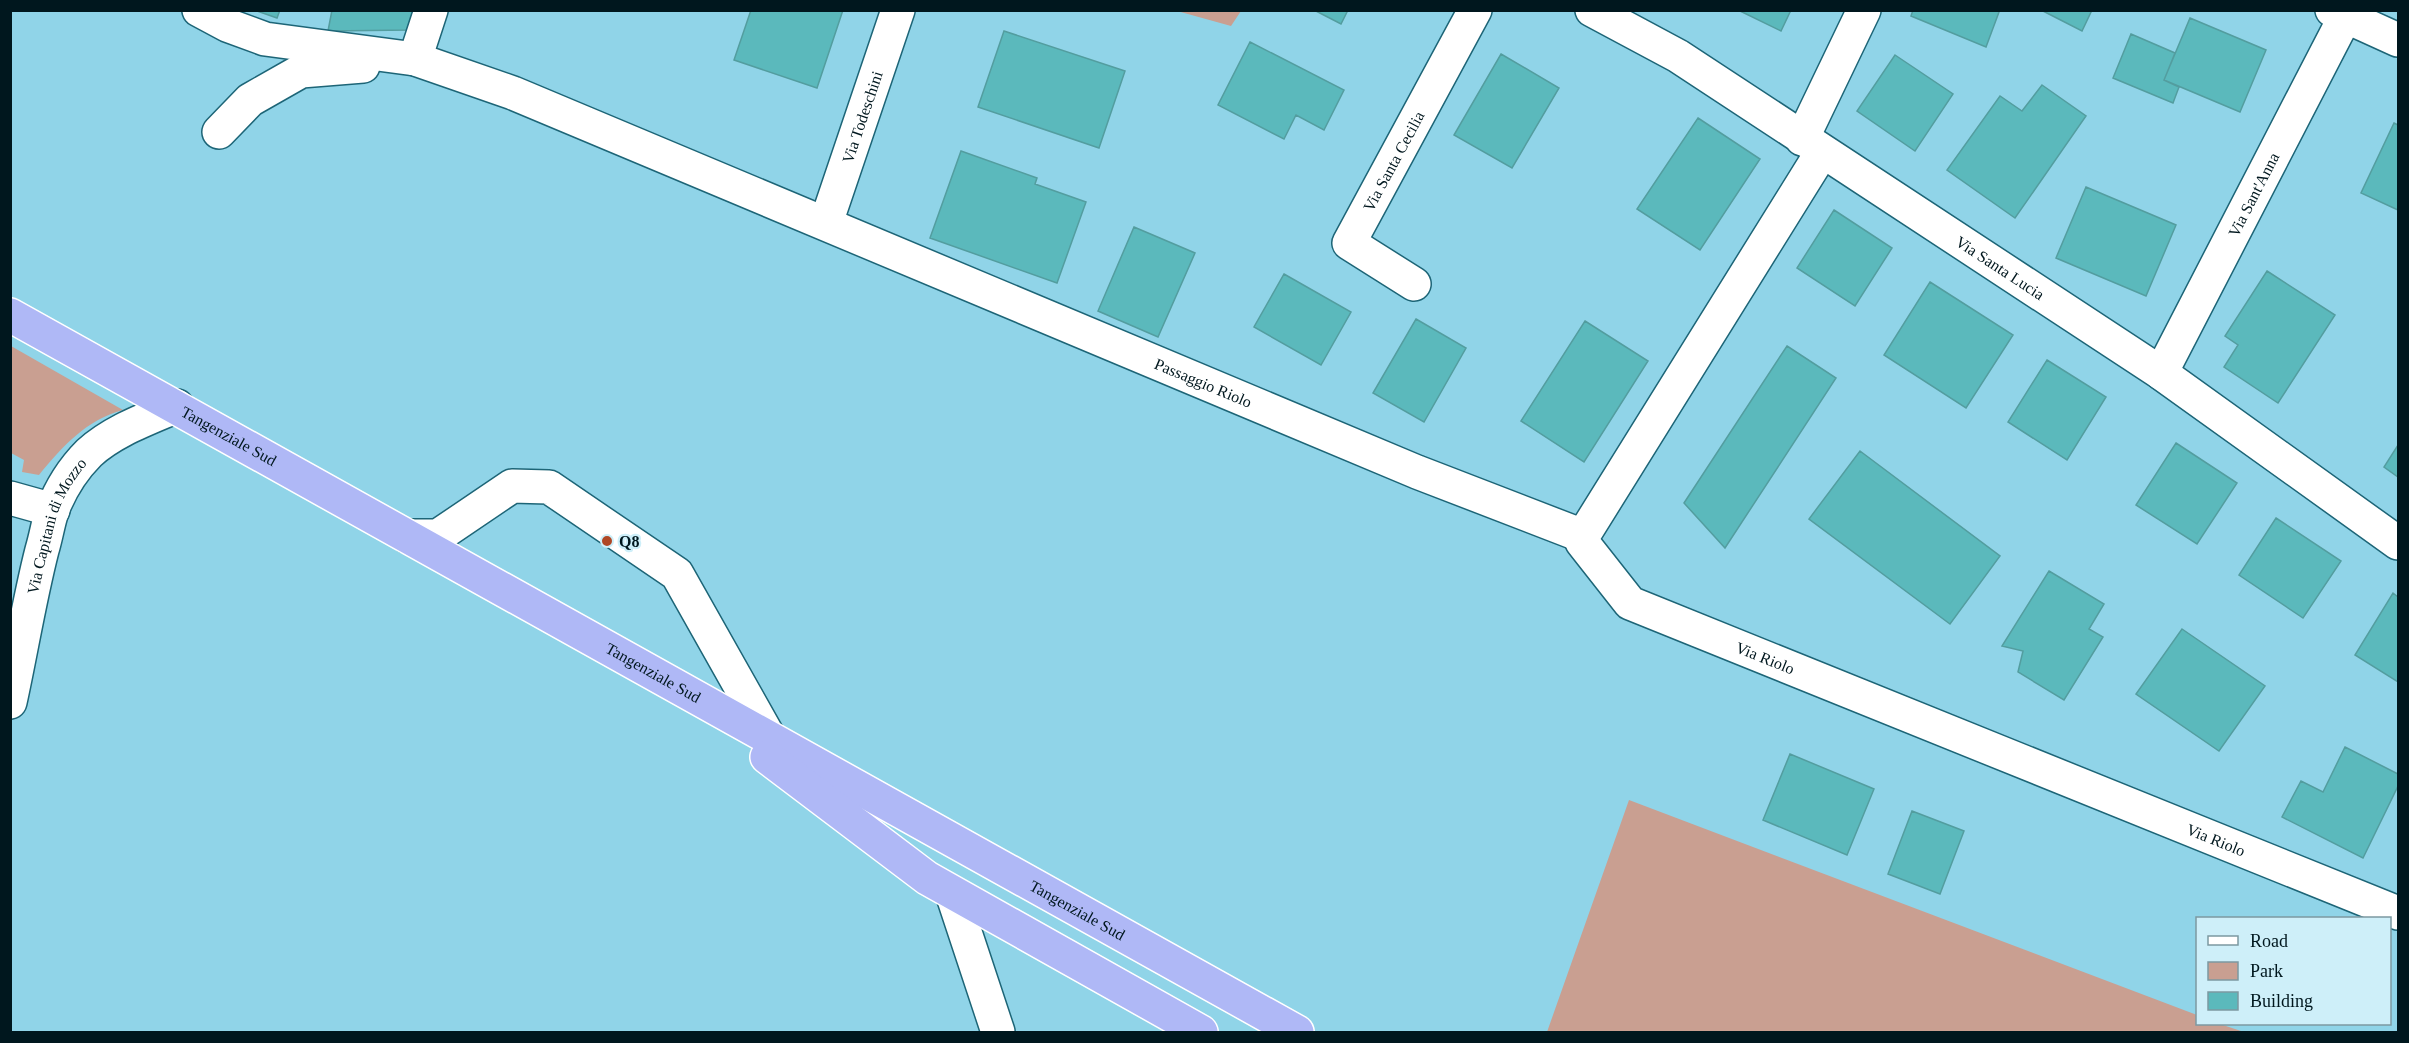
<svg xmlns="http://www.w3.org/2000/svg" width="2409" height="1043" viewBox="0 0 2409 1043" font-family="Georgia,serif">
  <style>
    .green { fill: #c99f91 }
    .building { fill: #5bb9bc; stroke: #539d9f; stroke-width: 1.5 }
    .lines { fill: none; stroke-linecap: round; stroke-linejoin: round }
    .minor-casing { stroke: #1d6577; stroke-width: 36 }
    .highway-casing { stroke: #fff; stroke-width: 36 }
    .minor { stroke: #fff; stroke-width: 33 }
    .highway { stroke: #afb8f6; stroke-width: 33 }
    .poi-dot { fill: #af4725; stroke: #ceeff9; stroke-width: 2 }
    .labels { text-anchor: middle; stroke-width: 4.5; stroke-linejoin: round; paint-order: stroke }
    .street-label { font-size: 16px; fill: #00171e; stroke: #ceeff9 }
    .poi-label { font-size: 16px; font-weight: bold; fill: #00171e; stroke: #ceeff9; text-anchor: start }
  </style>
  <rect width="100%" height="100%" fill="#90d4e8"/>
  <path class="green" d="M1177,11L1241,10V11L1231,26Z
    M11,346L123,410C86,420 63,446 39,475L22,472L24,460L11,453Z
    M1629,800L2197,1015L2198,1024H2220L2244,1032H1547Z"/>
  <path class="building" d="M254,10H280L277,18Z
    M332,10H418L410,30L328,31Z
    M751,10H843L817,88L734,60Z
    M1314,10H1348L1341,24Z
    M1738,10H1791L1781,31Z
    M1913,10H1996L1999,12L1986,47L1911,16Z
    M2041,10H2092L2082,31Z
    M2190,18L2266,50L2240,112L2164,80Z
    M1004,31L1125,71L1099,148L978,107Z
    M2131,34L2175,53L2164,80L2179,87L2173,103L2113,78Z
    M1250,42L1344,90L1324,130L1296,115L1284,139L1218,105Z
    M1501,54L1559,88L1512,168L1454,135Z
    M1895,55L1953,94L1915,151L1857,111Z
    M2042,85L2086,116L2015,218L1947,170L2000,96L2022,111Z
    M1698,118L1760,159L1700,250L1637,209Z
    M2394,123L2398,125V210L2361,193Z
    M961,151L1037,178L1035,184L1086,202L1057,283L930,238Z
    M2086,187L2176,225L2146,296L2056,258Z
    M1834,210L1892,248L1855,306L1797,268Z
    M1134,227L1195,253L1158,337L1098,311Z
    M2267,271L2335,315L2278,403L2224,367L2238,345L2225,336Z
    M1284,274L1351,312L1321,365L1254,327Z
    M1930,282L2013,335L1966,408L1884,355Z
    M1416,319L1466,348L1424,422L1373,393Z
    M1585,321L1648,361L1584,462L1521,421Z
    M1787,346L1836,378L1725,548L1684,503Z
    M2047,360L2106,397L2067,460L2008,422Z
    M2176,443L2237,483L2197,544L2136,505Z
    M2398,445V477L2384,467Z
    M1860,451L2000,556L1950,624L1809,519Z
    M2276,518L2341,561L2303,618L2239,575Z
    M2049,571L2104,604L2089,629L2103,637L2064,700L2018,672L2023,651L2002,646Z
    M2393,593L2398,597V682L2355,655Z
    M2182,629L2265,686L2219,751L2136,694Z
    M2345,747L2398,774V786L2363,858L2282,817L2301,781L2323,792Z
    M1790,754L1874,789L1847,855L1763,820Z
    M1912,811L1964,831L1940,894L1888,874Z"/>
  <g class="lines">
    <g class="minor-casing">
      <g id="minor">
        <path id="s1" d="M199,10L227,25L265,39L415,59L513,93L1417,472L1583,536"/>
        <path id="s2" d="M1592,10L1678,56L2161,373L2398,543"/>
        <path d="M2332,10L2398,40"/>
        <path d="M415,59L431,10"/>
        <path d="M219,132L250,100L301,71L363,66"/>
        <path d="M1802,139L1864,10"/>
        <path id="s3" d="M1822,152L1583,536L1582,542L1630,603L2398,913"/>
        <path id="s4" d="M826,223L898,10"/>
        <path id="s5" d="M1414,284L1349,243L1475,10"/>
        <path id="s6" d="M2161,373L2345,17"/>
        <path d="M10,498L53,510"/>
        <path d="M407,536H438L512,486L549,487L677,574L770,739"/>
        <path id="s7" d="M10,702C21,652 29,601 42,550C46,537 48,523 52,511C60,490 73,469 89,453C113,431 147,419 177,406"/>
        <path d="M952,893L998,1032"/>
      </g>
    </g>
    <g class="highway-casing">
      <g id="highway">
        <path id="s8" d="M10,315C441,551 868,794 1297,1032"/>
        <path d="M767,757L927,878L1201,1032"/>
      </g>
    </g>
    <use href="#minor" class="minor"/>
    <use href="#highway" class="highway"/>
  </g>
  <circle class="poi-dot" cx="607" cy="541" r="6"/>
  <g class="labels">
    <g class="street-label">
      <text dy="6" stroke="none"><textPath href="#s4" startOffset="112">Via Todeschini</textPath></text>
      <text dy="6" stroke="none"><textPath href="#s5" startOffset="170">Via Santa Cecilia</textPath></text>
      <text dy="6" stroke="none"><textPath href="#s6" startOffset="201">Via Sant'Anna</textPath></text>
      <text dy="6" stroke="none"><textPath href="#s2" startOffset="483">Via Santa Lucia</textPath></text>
      <text dy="6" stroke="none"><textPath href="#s1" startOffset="1076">Passaggio Riolo</textPath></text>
      <text dy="6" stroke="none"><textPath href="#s8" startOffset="250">Tangenziale Sud</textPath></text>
      <text dy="6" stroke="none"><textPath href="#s7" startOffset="183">Via Capitani di Mozzo</textPath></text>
      <text dy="6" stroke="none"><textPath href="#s3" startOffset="682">Via Riolo</textPath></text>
      <text dy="6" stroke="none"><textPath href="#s8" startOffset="736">Tangenziale Sud</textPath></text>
      <text dy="6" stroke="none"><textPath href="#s3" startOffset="1168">Via Riolo</textPath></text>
      <text dy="6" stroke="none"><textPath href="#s8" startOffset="1222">Tangenziale Sud</textPath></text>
    </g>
    <g class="poi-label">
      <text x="619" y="547">Q8</text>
    </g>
  </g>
  <rect width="2409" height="1043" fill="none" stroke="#00171e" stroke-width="24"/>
  <rect x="2196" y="917" width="195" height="108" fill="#ceeff9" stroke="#7c99a1" stroke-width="1.5"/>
  <rect x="2208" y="936" width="30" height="9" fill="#ffffff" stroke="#7c99a1" stroke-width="1.5"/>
  <text x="2250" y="947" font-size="18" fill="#00171e">Road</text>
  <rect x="2208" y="962" width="30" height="18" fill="#c99f91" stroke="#7c99a1" stroke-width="1.5"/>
  <text x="2250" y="977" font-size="18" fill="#00171e">Park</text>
  <rect x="2208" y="992" width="30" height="18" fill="#5bb9bc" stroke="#7c99a1" stroke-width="1.5"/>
  <text x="2250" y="1007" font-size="18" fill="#00171e">Building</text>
</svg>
